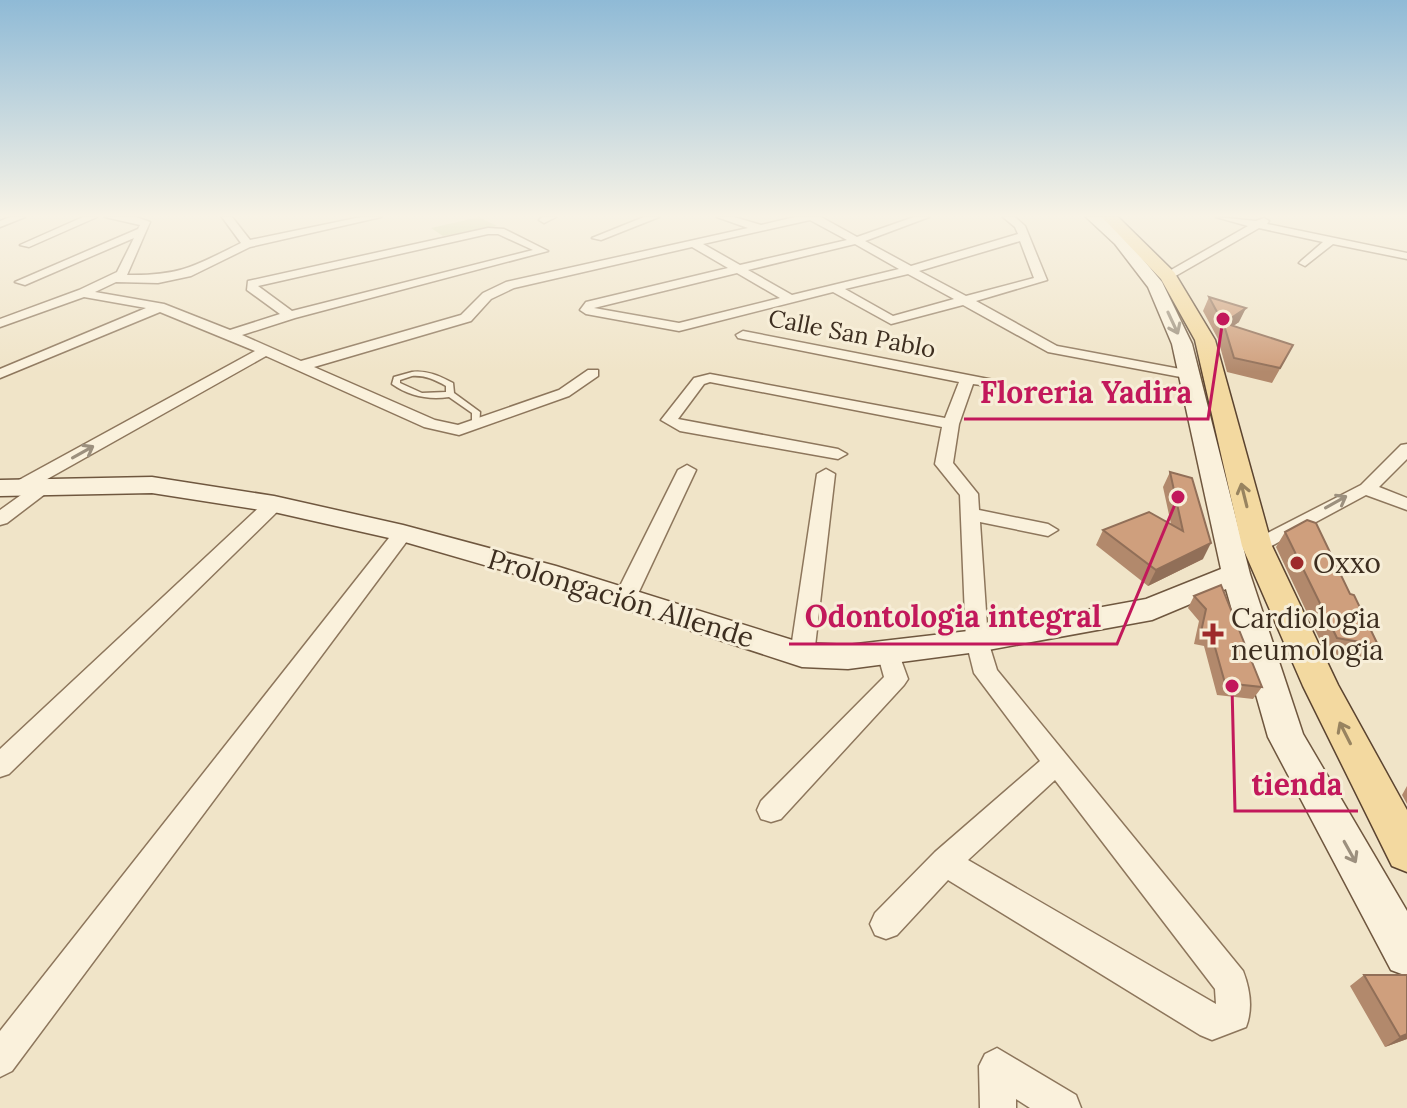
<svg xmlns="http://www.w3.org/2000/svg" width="1407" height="1108" viewBox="0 0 1407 1108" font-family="Lora,serif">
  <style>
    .green { fill: #c9cf9b }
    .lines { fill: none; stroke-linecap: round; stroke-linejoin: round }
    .lane-casing { stroke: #8d765c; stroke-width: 3 }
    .street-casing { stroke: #8d765c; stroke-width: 3 }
    .secondary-casing { stroke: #6f573f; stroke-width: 3 }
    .primary-casing { stroke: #5b4430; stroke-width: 3 }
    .lane { fill: #faf1dc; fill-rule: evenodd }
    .street { fill: #faf1dc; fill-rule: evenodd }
    .secondary { fill: #faf1dc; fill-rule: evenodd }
    .primary { fill: #f3d9a0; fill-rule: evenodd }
    .wall { fill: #b2896c }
    .shaded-wall { fill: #916f58 }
    .building { fill: #cf9f7d; stroke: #916f58; stroke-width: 2 }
    .oneway { stroke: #9c907e }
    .oneway2 { stroke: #988460 }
    .poi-dot { fill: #9e2a2b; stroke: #f7eed8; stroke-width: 3 }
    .labels { text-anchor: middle; stroke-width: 6; stroke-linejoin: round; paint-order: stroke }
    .far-street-label { font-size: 24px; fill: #3d2e20; stroke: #f7eed8 }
    .poi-label { font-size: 28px; fill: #3d2e20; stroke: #f7eed8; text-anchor: start }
    .street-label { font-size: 28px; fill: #3d2e20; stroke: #f7eed8 }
    .leader { fill: none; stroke: #c2185b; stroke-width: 3 }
    .callout-dot { fill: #c2185b; stroke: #f7eed8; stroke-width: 3 }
    .callout-label { font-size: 30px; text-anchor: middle; font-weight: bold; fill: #c2185b; stroke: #f7eed8; stroke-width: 6; stroke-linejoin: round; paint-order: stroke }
  </style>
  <rect width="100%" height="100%" fill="#f0e4c8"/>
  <path class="green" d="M479,217L497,226L443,236L431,228Z"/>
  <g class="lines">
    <g class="lane-casing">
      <path id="lane" d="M412,372C427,370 439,376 453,383L454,393L480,412L479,426H476L472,424V413L449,397C428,400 409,396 392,384L394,377ZM412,376C425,375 435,380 446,386V392L422,393L400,383V380Z"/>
    </g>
    <g class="street-casing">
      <path id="street" d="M10,217H25L0,227V221Z
        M83,217H97L29,247L20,245Z
        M105,217H136L150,222L127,275C180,276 195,266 241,243L222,217H232L250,240L361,217H381L250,247L191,276L158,283L116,282L95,292L164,304L230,330L280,314L247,290L248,281L488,228L504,229L548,251L295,318L242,335L301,361L461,315L483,293L506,282L748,228L717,217H734L761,225L795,217H821L857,237L914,217H929L865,241L911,266L1018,234L1015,227L1003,217H1015L1025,226L1047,280L976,301L1057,346L1191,371L1198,375L1191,379L1048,352L963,305L891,324L833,292L679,331L586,314L580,310L586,302L728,268L692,247L514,288L491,299L471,321L314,367L435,420L458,425L559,390L588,370H598V376L569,396L459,435L424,427L266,356L42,482L49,483L52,487L49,491L7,523L0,525V510L28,490L14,495L8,494L5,490L8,486L255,351L160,312L0,378V369L146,308L84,297L0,327V319L79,290L117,272L134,238L25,285L15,282L138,229L140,225ZM810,220L847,240L740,265L703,244ZM488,234H498L533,250L292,311L258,286ZM1020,241L1034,278L966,296L919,271ZM855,244L899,269L792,295L748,270ZM737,273L780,298L679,323L594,308ZM908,274L954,299L893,316L845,289Z
        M542,217H556L544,223L539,220Z
        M644,217H659L601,240L592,238Z
        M1216,217L1256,221L1264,218L1269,221L1267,224L1407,253V259L1333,244L1305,266L1299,263L1301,261L1323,242L1259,228L1172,278H1164V274L1248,226Z
        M743,331L1004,382V388L973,384L959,424L953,463L978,494L979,510L1048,524L1058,530L1048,536L980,522L988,641L997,670L1243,971C1250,989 1253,1009 1246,1027L1212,1040L1200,1035L948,880L897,935L886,939L875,935L870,924L875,913L935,852L1040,761L974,673L966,641L960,495L935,464L942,427L710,382L704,384L678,419L838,449L847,454L838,459L680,431L661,420L694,378L710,374L945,418L959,382L738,338L736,335ZM1055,780L1215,989L1216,1004L968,860Z
        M1407,444V459L1379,487L1407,498V510L1366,495L1264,550H1250L1247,546L1250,542L1361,485L1401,445Z
        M687,465L696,470L636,598L633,603H617L614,598L678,470Z
        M826,469L835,474L814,655L810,661L802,664L794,661L790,655L817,474Z
        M274,498L281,500L283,504L281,508L9,774L0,777V749L267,500Z
        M403,527L413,533L410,537L12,1071L0,1077V1031L396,529Z
        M888,644L896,646L908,679L904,685L781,819L771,822L761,819L757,810L761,801L884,677L877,652L880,646Z
        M997,1048L1076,1095L1081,1108H1030L1016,1099V1108H980L979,1066L985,1054Z"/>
    </g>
    <g class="secondary-casing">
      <path id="secondary" d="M1086,217H1102L1125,238L1162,282L1192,344L1250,574L1303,734L1407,911V976L1391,970L1268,737L1226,589L1152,620L977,652L848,669L802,667L536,580L398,540L274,512L152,493L0,496V480L152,477L274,496L403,525L556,566L802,643L848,645L977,630L1146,599L1221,569L1172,344L1148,287L1115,244Z"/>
    </g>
    <g class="primary-casing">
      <path id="primary" d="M1102,217H1118L1174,272L1215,340L1272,546L1338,685L1407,810V872L1392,866L1303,686L1242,546L1195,340L1161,279Z"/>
    </g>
    <use href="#lane" class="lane"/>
    <use href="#street" class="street"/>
    <use href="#secondary" class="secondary"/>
    <use href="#primary" class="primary"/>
  </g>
  <path class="wall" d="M1209,297L1239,322L1233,326L1285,360L1272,383L1227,372L1218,339L1203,311Z
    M1170,472L1203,559L1148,586L1096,545L1103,530L1171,524L1163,487Z
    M1285,532L1350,594L1378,645L1366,660L1326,653L1276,547Z
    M1221,585L1262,687L1253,699L1217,695L1204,646L1194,644L1199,621L1188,608L1194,596Z
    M1407,786V804L1402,795Z
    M1364,975L1407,1039L1385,1047L1350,986Z"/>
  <path class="shaded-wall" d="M1246,308L1239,322L1226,331L1224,323Z
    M1211,543L1203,559L1148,586L1156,570Z
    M1407,1034V1039L1385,1047L1400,1037Z"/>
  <path class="building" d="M1209,297L1246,308L1224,323L1293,345L1280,368L1234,358L1224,325Z
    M1170,472L1192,478L1211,543L1156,570L1103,530L1149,512L1183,531Z
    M1307,520L1316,523L1350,594L1354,595L1378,645L1337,638L1285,532Z
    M1221,585L1262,687L1225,683L1211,633L1201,632L1206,609L1194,596Z
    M1364,975H1407V1034L1400,1037Z"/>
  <defs><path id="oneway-shaft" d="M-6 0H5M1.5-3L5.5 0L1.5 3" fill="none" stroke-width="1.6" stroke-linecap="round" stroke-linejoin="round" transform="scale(2)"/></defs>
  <g class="oneway">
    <use href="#oneway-shaft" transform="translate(1173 323) rotate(65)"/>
    <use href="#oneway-shaft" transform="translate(83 452) rotate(-29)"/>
    <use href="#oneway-shaft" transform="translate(1336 502) rotate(-29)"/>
    <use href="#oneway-shaft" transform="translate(1350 852) rotate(61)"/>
  </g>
  <g class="oneway2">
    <use href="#oneway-shaft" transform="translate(1244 495) rotate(-104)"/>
    <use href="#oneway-shaft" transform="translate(1345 733) rotate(-117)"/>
  </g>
  <linearGradient id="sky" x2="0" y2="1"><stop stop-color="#8fbad6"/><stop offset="0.58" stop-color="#f8f3e6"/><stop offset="1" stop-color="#f8f3e6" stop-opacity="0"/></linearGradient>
  <rect width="1407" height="372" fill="url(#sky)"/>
  <g class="poi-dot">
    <circle cx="1297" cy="563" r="8"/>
    <path d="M1209 622h8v8h8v8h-8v8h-8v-8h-8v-8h8z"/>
  </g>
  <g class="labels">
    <g class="far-street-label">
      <text transform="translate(852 334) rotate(11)" y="8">Calle San Pablo</text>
    </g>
    <g class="poi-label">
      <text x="1313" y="573">Oxxo</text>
      <text x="1231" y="628">Cardiologia<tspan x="1231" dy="32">neumologia</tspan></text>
    </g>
    <g class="street-label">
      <text transform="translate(621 598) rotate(17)" y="10">Prolongación Allende</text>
    </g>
  </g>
  <path class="leader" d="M1223 319L1208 419H964M1178 497L1117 644H789M1232 686L1235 811H1358"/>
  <g class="callout-dot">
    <circle cx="1223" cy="319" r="8"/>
    <circle cx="1178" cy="497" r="8"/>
    <circle cx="1232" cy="686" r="8"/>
  </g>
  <g class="callout-label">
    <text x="1086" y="403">Floreria Yadira</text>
    <text x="953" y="627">Odontologia integral</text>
    <text x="1297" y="795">tienda</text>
  </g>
</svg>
